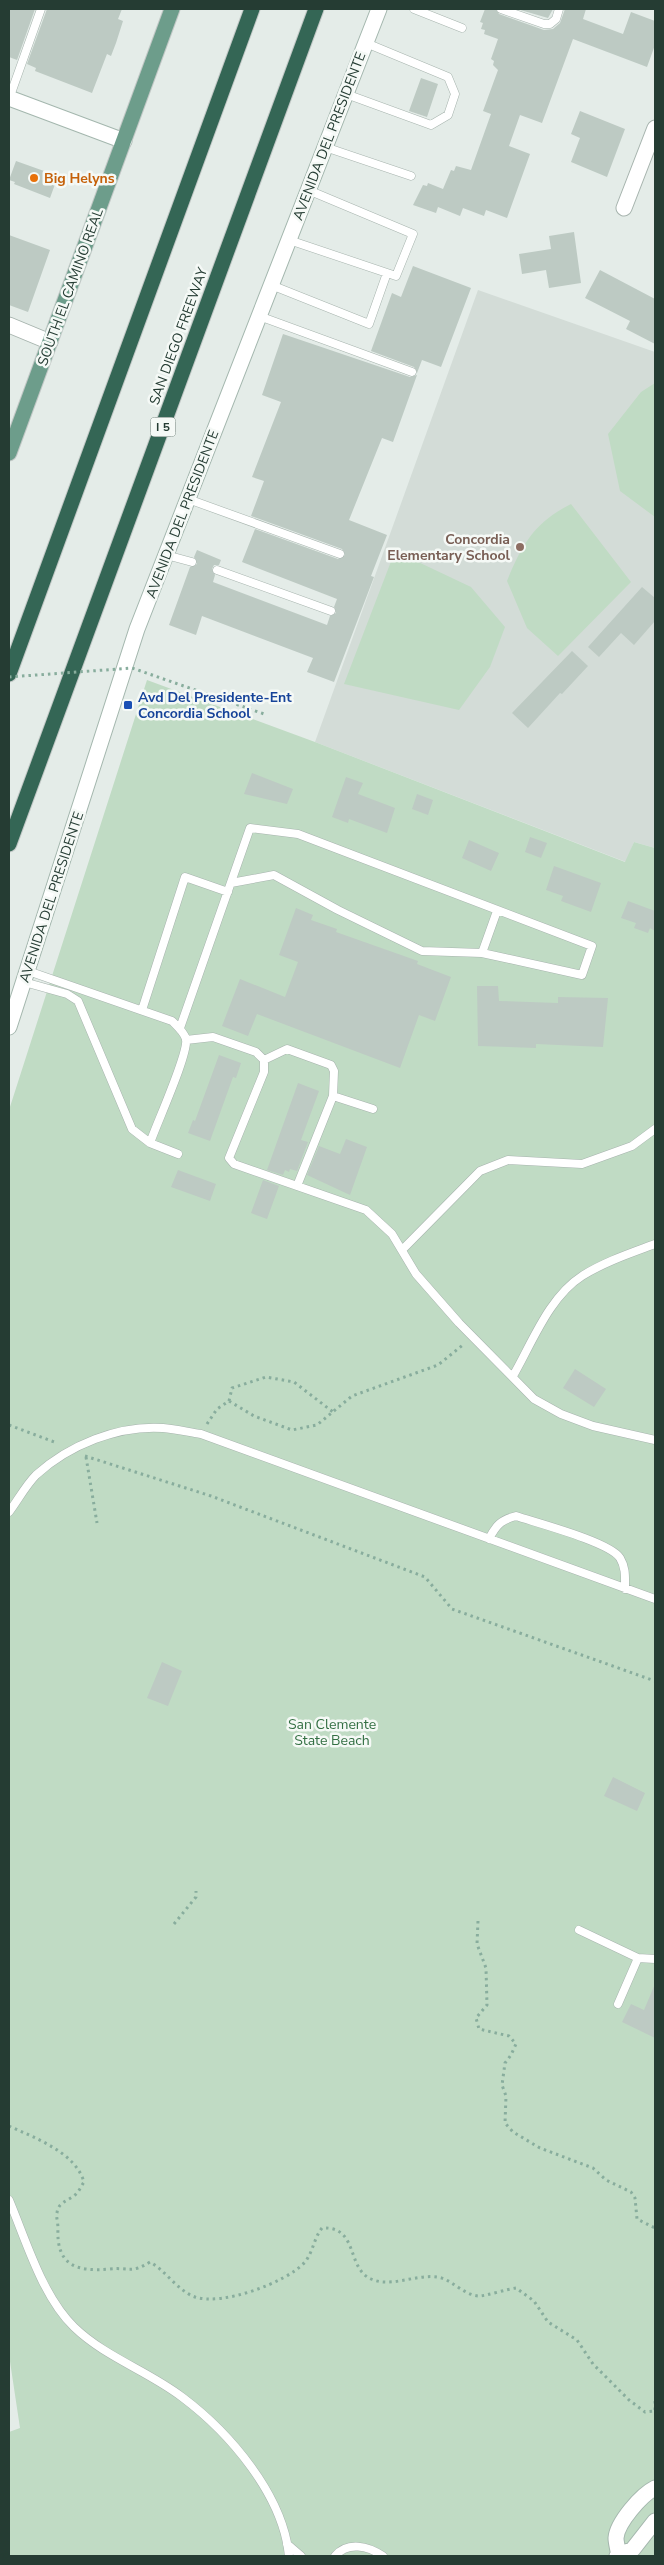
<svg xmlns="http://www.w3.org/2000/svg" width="664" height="2565" viewBox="0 0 664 2565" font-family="'Nunito Sans',sans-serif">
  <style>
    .built { fill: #d3dcd7 }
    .green { fill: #c0dbc4 }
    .building { fill: #bdcac3 }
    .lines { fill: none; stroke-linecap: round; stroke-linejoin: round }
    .lane-casing { stroke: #a7b4ae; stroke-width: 9 }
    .street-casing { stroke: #a7b4ae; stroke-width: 17 }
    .secondary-casing { stroke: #a4b7ae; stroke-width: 17 }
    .primary-casing { stroke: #c2c8c6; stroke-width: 17 }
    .highway-casing { stroke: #c2c8c6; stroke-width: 17 }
    .path { stroke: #88ad9d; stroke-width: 3; stroke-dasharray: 2.5 4; stroke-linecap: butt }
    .lane { stroke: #fff; stroke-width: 8 }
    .street { stroke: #fff; stroke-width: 15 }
    .secondary { stroke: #fff; stroke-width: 15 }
    .primary { stroke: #6d9d8b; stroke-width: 15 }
    .highway { stroke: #346655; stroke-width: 15 }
    .path-bridge { stroke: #88ad9d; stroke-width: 3; stroke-dasharray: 2.5 4; stroke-linecap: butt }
    .food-dot { fill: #e8710a; stroke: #f5f9f6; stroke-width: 2 }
    .education-dot { fill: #8d6e63; stroke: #f5f9f6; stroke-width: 2 }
    .transit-dot { fill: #1a4fb4; stroke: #f5f9f6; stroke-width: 2 }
    .labels { text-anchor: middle; stroke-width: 5; stroke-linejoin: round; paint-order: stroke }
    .shield { fill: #f5f9f6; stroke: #63756e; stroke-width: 1 }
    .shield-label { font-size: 12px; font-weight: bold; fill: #253c33 }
    .street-label { font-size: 14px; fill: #253c33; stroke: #f5f9f6 }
    .food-label { font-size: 14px; font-weight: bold; fill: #c56008; stroke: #f5f9f6; text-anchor: start }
    .education-label { font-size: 14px; font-weight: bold; fill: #785e54; stroke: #f5f9f6; text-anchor: end }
    .transit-label { font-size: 14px; font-weight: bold; fill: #164399; stroke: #f5f9f6; text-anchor: start }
    .park-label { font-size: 14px; fill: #336f43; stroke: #f5f9f6 }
  </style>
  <rect width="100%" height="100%" fill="#e4ece8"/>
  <path class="built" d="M478,290L655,352V848L634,842L626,862L315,742Z"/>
  <path class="green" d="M655,383V517L620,491L608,434L641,392Z
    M571,504L631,582L558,656L527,628L507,581C522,544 535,522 571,504Z
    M395,551L471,587L505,627L490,667L459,710L344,684Z
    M147,680L315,742L625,862L634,842L655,848V2556H9V2432L20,2428L9,2355V1110Z"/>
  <path class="building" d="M9,9H35L17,60L9,57Z
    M47,9H122L118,19L123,21L116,43L111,56L107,54L92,93L35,71L36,68L27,64Z
    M485,9H496L499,14L544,30L553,29L560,23L565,9H586L583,19L623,34L631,12L655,21V45L647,67L573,39L542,123L520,115L509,146L530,154L507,218L486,210L484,216L463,208L460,216L438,207L436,213L413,205L423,185L427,186L428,183L443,189L451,170L454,171L456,166L471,170L491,114L483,111L498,70L493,65L494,61L491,59L498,39L484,34L485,30L481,29L483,23L480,22Z
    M517,9H553L548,18Z
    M421,78L438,84L427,117L409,111Z
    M580,111L625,129L607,177L571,162L580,138L571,134Z
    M16,161L58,176L50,198L14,184L15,182L9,180Z
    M574,232L581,283L549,288L546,270L522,274L519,254L551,249L549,236Z
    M9,235L50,250L28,312L9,305Z
    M413,266L471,288L441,367L422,360L417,373L414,367L371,351L392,293L401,297Z
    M600,270L655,299V344L626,329L630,321L585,298Z
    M283,334L410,377L417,375L393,442L382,438L349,520L387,535L371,576L374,577L334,682L307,672L313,658L202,616L196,635L169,625L190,567L197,564L194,557L197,550L221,560L219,565H214L212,569L215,575L213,582L327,625L330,616L336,613L334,607L337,599L242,562L255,529L338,559L345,555L342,549L251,516L264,481L252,477L281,402L262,395Z
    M642,587L655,598V621L634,645L621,633L599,657L588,647Z
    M572,651L588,666L562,694L560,693L528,728L512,713Z
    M252,773L293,789L287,804L244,794Z
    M346,777L363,783L358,794L395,808L387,833L349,819L348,823L332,817Z
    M417,794L433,800L428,815L412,809Z
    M530,837L547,843L541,858L525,852Z
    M469,840L499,853L491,871L462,858Z
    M554,866L601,883L591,912L561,901L563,896L546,890Z
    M628,901L655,911V931L650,928L648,933L634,928L636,923L621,918Z
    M296,908L313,915L311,920L337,929L336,932L418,961L417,964L451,977L435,1021L419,1015L400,1068L257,1014L248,1036L222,1026L240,979L285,997L298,962L279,955Z
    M477,986H498L499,1001L558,1003V997L608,998L603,1047L536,1044V1048L478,1046Z
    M219,1055L241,1063L236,1078L233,1077L210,1141L188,1133L193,1120L195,1121Z
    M298,1083L319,1091L301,1140L308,1142L297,1171L290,1169L289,1172L285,1170L283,1175L267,1170Z
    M346,1139L367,1147L350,1195L307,1175L319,1146L340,1154Z
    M178,1170L216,1184L210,1201L171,1187Z
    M263,1180L279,1186L267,1219L251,1213Z
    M575,1369L606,1389L594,1407L563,1388Z
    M162,1662L182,1671L168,1706L147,1698Z
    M613,1777L645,1793L637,1811L604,1796Z
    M655,1984V2038L622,2022L631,2004L644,2010Z"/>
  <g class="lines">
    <g class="lane-casing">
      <path id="lane" d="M414,9L462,28
        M501,9L544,24H550L556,19L559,9
        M346,94L431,125L448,115L455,94L448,77L366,43
        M9,99L41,9
        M325,147L411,176
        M289,240L396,276L413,234L308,190
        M271,285L369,324L387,273
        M259,316L412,372
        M188,499L340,554
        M166,555L192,562
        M217,570L331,611
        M482,953L497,911
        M28,971L172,1021C177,1026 184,1032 186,1039C189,1053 156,1125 150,1143
        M24,982L67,994L78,1001L132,1129L150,1143L178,1154
        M142,1010L185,877L228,892
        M180,1028L250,828L298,834L592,946L582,975L482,953L422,951L338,910L274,875L231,883
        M186,1040L213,1037L256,1052L264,1060
        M264,1060V1072L229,1158L234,1164L366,1210L392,1234L416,1274L459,1323L534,1399L561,1414L593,1426L655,1440
        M264,1060L287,1049L331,1065L334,1071L333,1096L373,1109
        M297,1186L333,1096
        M402,1250L480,1171L508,1160L582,1164L632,1146L655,1129
        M513,1376C532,1343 549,1297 582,1276C604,1262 631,1253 655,1244
        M9,1512C18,1500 26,1485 36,1475C69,1445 118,1425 163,1428C175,1429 188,1432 201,1434L655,1599
        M489,1539C496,1525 501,1520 516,1516C537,1523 610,1542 620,1558C626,1568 625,1577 625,1589
        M579,1930L638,1958
        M618,2004L638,1958L655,1959
        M9,2200C26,2240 42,2296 74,2327C105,2357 148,2371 182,2397C230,2433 283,2495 289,2556
        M287,2544L301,2556
        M335,2556C348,2541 368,2546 383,2556"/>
    </g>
    <g class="street-casing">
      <path id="street" d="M624,208L655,128
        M9,325L50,342"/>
    </g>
    <g class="secondary-casing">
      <path id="secondary" d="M9,98L124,141
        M9,1027L137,629L379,9
        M619,2555C618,2550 616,2543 616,2538C617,2523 641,2495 655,2488
        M617,2556L633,2549L655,2521"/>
    </g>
    <g class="primary-casing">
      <path id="primary" d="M9,453L172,9"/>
    </g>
    <g class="highway-casing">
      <path id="highway" d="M9,674L252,9
        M9,844L316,9"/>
    </g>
    <path class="path" d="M229,1401L232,1388L266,1377L294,1382L333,1412
      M207,1424L217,1409L229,1401L254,1416L292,1430L317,1425L352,1396L438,1365L464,1344
      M9,1425L57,1443
      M85,1456L211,1496L425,1577L452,1609L655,1681
      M86,1457L97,1523
      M478,1921L477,1944L486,1968L487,2005L476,2018L479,2029L509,2036L516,2044L511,2055L505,2063L502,2085L506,2096L505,2123L513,2132L540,2148L593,2168L606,2180L631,2192L635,2198L637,2219L655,2228
      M174,1924L196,1897V1891
      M9,2126C35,2138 75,2152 84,2182C81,2186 79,2192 75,2195C68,2201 58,2202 57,2213C56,2217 58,2223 58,2228C56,2266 77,2272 110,2269C129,2267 131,2274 150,2262C166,2271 178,2291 195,2297C222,2306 286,2283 305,2262C313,2252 314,2238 322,2228C359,2226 346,2268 371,2279C391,2288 416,2274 437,2277C452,2279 463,2295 479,2296C486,2296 507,2289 516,2288L534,2301L548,2322L577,2340L593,2364L629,2400L645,2412L655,2411V2397"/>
    <use href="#lane" class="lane"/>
    <use href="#street" class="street"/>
    <use href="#secondary" class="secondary"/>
    <use href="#primary" class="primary"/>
    <use href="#highway" class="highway"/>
    <path class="path-bridge" d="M9,677L132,668L267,715"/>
  </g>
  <circle class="food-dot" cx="34" cy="178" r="5"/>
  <circle class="education-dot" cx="520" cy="547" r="5"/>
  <rect class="transit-dot" x="123" y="700" width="10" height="10" rx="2.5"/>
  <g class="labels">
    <rect class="shield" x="150.5" y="417.5" width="25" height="19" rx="4"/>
    <g class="shield-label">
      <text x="163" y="431">I 5</text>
    </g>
    <g class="street-label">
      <text transform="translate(329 136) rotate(-69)" y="5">AVENIDA DEL PRESIDENTE</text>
      <text transform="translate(70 287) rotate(-70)" y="5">SOUTH EL CAMINO REAL</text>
      <text transform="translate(178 336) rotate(-70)" y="5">SAN DIEGO FREEWAY</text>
      <text transform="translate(182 514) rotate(-69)" y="5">AVENIDA DEL PRESIDENTE</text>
      <text transform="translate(51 897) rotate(-72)" y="5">AVENIDA DEL PRESIDENTE</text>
    </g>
    <g class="food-label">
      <text x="44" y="183">Big Helyns</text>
    </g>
    <g class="education-label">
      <text x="510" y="544">Concordia<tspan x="510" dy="16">Elementary School</tspan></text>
    </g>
    <g class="transit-label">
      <text x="138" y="702">Avd Del Presidente-Ent<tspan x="138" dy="16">Concordia School</tspan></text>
    </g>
    <g class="park-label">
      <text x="332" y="1729">San Clemente<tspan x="332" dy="16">State Beach</tspan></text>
    </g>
  </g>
  <rect width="664" height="2565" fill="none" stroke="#253c33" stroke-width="20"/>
</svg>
